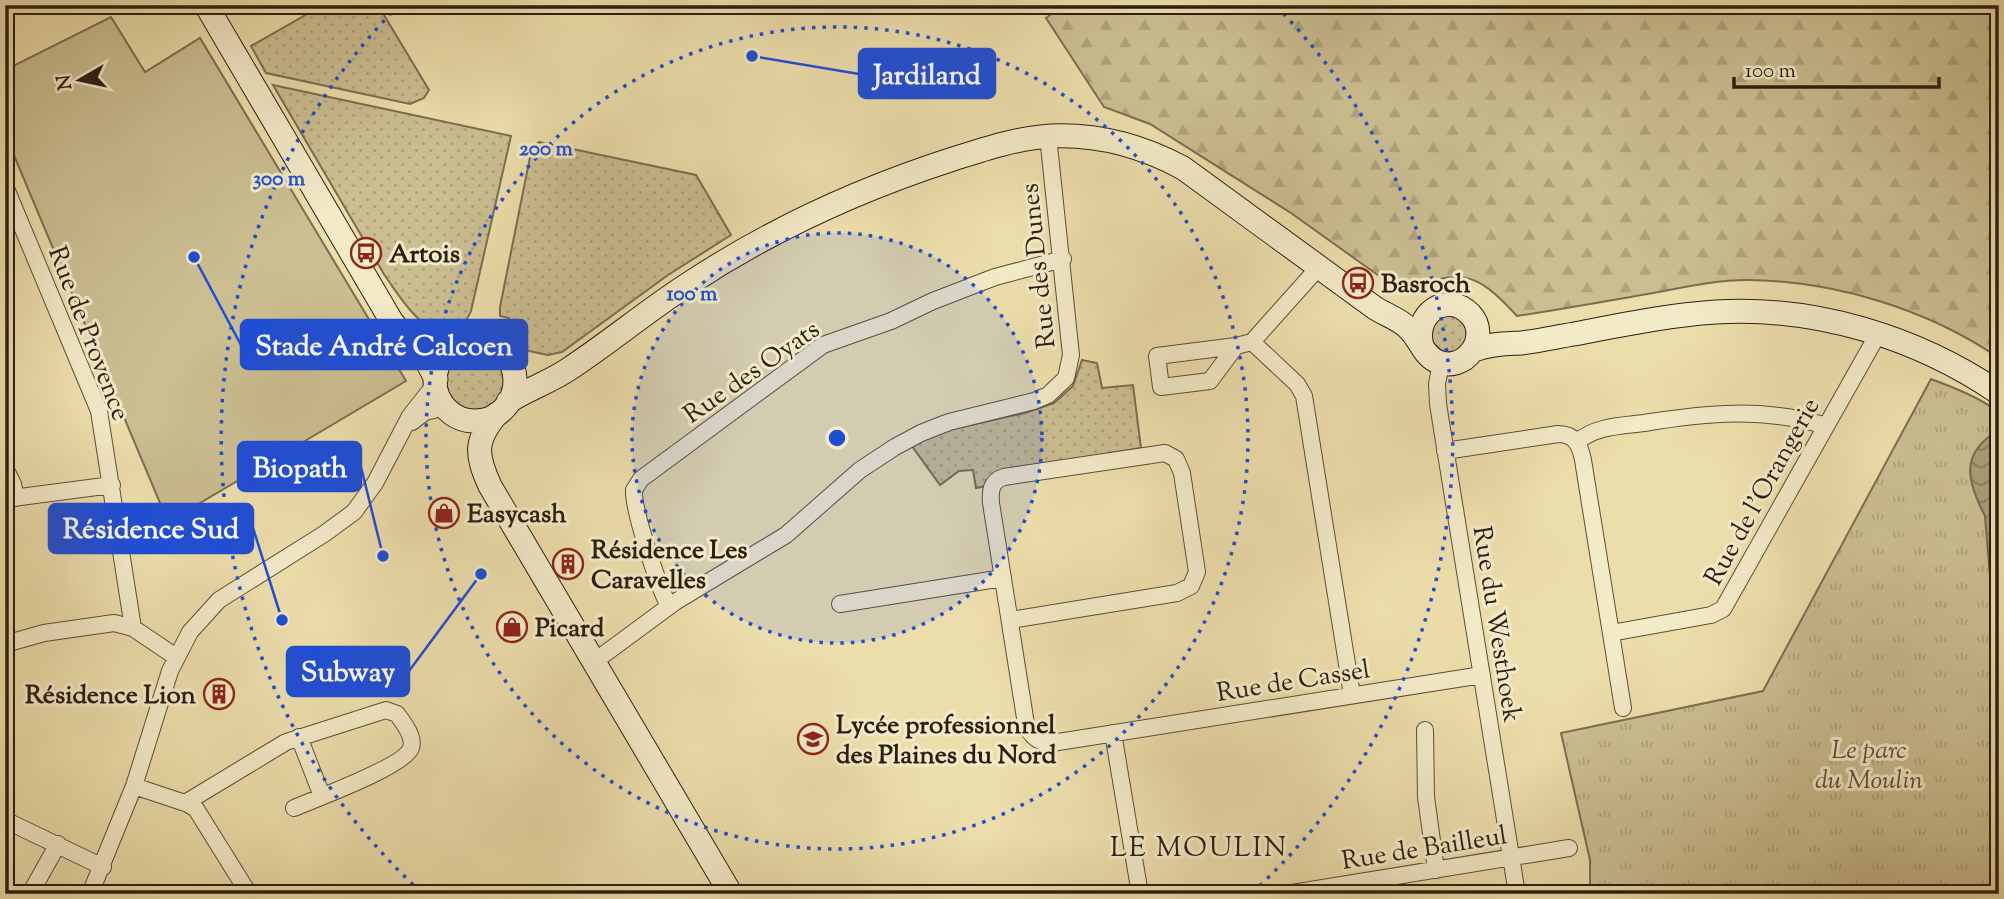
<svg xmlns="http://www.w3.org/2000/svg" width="2004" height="899" viewBox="0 0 2004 899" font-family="'Sorts Mill Goudy',serif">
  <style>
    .grass { fill: url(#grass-dots); stroke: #7b6e50; stroke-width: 2 }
    .forest { fill: url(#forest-firs); stroke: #7b6e50; stroke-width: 2 }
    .park { fill: url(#park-tufts); stroke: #7b6e50; stroke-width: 2 }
    .pitch { fill: #cbbe91; stroke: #7b6e50; stroke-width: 2 }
    .water { fill: url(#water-waves); stroke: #776b4d; stroke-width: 2 }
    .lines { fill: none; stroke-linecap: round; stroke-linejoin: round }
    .street-casing { stroke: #5b4f37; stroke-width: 18 }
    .secondary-casing { stroke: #2b1f10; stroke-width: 25 }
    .street { stroke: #f3eac8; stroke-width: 16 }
    .secondary { stroke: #f3eac8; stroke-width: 23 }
    .ring { fill: none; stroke: #1d4ed8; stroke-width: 3.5; stroke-dasharray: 3.5 7 }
    .labels { text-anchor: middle; stroke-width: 6; stroke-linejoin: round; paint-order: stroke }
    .poi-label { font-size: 26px; font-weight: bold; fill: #2b1f10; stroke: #f3eac8; text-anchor: start }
    .street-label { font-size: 26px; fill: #2b1f10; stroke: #f3eac8 }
    .park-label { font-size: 26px; font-style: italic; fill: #5b4f37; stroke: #f3eac8 }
    .neighbourhood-label { font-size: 28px; letter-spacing: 2px; fill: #2b1f10; stroke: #f3eac8 }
    .centre { fill: #1d4ed8; stroke: #f3eac8; stroke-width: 3.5 }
    .ring-label { font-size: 21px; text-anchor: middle; font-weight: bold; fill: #1d4ed8; stroke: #f3eac8; stroke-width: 6; stroke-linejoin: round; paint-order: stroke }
    .leader { fill: none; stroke: #1d4ed8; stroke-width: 2.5 }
    .callout-dot { fill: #1d4ed8; stroke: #f3eac8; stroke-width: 2.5 }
    .callout { fill: #1d4ed8; stroke: #1d4ed8; stroke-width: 2.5 }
    .callout-label { font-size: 28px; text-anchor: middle; font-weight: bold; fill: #fff }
  </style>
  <defs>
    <pattern id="grass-dots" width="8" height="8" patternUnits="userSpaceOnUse" patternTransform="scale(1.75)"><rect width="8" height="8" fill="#cbbe91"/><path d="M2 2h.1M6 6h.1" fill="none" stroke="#aea37c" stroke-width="1.8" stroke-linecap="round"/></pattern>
    <pattern id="forest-firs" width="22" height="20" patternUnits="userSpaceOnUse" patternTransform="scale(1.75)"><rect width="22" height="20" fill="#cbbe91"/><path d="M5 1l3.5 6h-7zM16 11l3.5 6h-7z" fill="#aea37c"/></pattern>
    <pattern id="park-tufts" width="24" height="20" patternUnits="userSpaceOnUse" patternTransform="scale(1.75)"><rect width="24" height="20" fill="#cbbe91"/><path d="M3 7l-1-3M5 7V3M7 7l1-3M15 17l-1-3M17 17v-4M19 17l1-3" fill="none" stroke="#aea37c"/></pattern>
    <pattern id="water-waves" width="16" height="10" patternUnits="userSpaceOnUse" patternTransform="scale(1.75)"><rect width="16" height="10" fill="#aa9d76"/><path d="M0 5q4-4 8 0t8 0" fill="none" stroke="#8b7f5f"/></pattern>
  </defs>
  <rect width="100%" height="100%" fill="#ecdeab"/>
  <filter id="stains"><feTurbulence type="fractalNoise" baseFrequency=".00286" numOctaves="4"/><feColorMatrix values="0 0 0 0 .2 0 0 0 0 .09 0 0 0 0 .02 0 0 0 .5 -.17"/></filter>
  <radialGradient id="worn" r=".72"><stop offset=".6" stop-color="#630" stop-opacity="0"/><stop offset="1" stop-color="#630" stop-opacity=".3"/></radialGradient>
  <path class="grass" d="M323,5H378L429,90L424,98L410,104L266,73L251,46Z
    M273,85L511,136L471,311C467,321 462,326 451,329C422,337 400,296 385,276Z
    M539,142L696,175L731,235L668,275L562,352L548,355L529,351L517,340L509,318L500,316V307L532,147Z
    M1431 334a18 18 0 1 1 36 0a18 18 0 1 1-36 0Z
    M446 381a30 30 0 1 1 60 0a30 30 0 1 1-60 0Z
    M1082,360L1097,363L1102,388L1133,385L1141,448L1009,470L986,486L976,488L973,470L959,471L940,485L912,446L939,432L1025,413L1054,403L1073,386Z"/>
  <path class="forest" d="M1064,5H1999V358C1927,309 1835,281 1748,280C1716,280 1685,287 1653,293C1608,301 1563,309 1517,316C1473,268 1461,270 1400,291L1291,213L1150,124L1104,107L1046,18Z"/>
  <path class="park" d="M1931,379C1955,388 1978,397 1999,412V894H1590V860L1561,733L1763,691Z"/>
  <path class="pitch" d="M111,17L145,72L200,38L406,381L168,522L5,134V70Z"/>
  <path class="water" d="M1999,430V514L1996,516L1999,546V685L1985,516C1967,481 1959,453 1999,430Z"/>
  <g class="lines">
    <g class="street-casing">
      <path id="street" d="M5,186L99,411L133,628
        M1252,342L1297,384L1304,396L1352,695
        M1236,346L1210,381L1161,387L1157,356L1236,346L1252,342L1319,267
        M1441,363L1437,384L1438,404L1517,894
        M412,422L425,412L446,407
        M1577,442C1596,426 1620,426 1644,423C1706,413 1764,407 1826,426
        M1445,451L1558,434C1575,434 1580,445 1583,460L1623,708
        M5,468L13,484L16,498
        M5,499L112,485
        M840,604L1003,578
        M669,606C658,586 633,510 634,490L641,479L823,345L891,321L933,301L995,277L1063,259
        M1010,620L1177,593L1191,586L1197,572L1182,473L1176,459L1165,453L1004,477C991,481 990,491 991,503L1026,724C1030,736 1039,743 1052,743L1482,675
        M1611,633L1711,615L1723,609L1878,334
        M5,644L44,633L114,623L133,628L176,657
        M595,661L675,602L786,535L860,470L895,447L921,433L949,422L1034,401L1048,395L1066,378L1071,355L1048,136
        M1425,730L1426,797L1436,870
        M1113,733L1140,894
        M299,737L322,796
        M134,786L188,804L196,809L249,894
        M185,803L286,742L386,710L397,714C403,722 415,737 411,748C405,766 315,799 294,808
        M5,820L103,867
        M30,894L58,844
        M90,894L134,786L170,671L190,632L219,600L324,534L354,512L375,483L410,416L436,383
        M1286,894L1569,848"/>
    </g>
    <g class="secondary-casing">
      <path id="secondary" d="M206,5L392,322L427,362L436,379
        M435 381a40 40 0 1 1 80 0a40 40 0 1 1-80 0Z
        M1474,350C1489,344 1504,344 1521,343C1538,341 1556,337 1574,334C1621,325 1668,315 1716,312C1815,306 1917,337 1999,393
        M508,402C528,389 550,382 569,369C610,342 648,310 690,283C772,229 860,189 953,159C984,149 1017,138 1051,136C1097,134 1142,146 1183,168L1375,308C1386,315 1399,319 1408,328C1419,337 1422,354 1436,361C1464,375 1492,337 1470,314C1446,290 1413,315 1422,346
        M497,414C474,441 476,455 490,486L731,894"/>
    </g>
    <use href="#street" class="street"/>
    <use href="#secondary" class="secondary"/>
  </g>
  <circle cx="837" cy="438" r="205" fill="#1d4ed8" fill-opacity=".12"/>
  <g class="ring">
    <circle cx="837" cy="438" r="205"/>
    <circle cx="837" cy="438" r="411"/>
    <path d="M421 892A616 616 0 0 1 398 6M1276 6A616 616 0 0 1 1253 892"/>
  </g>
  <defs>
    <g id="bus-ring" transform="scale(1.575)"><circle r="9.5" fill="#f3eac8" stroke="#8f2418" stroke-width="1.5"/><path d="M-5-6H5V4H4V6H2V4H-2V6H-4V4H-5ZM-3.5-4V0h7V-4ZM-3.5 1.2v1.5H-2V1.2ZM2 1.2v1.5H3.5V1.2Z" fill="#8f2418"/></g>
    <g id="shop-ring" transform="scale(1.575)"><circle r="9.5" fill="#f3eac8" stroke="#8f2418" stroke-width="1.5"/><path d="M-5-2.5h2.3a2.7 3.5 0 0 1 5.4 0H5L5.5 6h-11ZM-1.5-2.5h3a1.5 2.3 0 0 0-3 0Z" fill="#8f2418"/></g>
    <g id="building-ring" transform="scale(1.575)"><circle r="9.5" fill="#f3eac8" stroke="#8f2418" stroke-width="1.5"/><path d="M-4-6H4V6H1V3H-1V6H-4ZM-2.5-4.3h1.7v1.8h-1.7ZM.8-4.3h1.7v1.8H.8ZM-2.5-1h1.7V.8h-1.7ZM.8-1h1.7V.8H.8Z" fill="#8f2418"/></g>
    <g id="school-ring" transform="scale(1.575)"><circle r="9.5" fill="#f3eac8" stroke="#8f2418" stroke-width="1.5"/><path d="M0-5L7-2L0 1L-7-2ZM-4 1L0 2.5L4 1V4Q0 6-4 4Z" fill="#8f2418"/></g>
  </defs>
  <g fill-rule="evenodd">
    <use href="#bus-ring" x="366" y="253"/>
    <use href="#bus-ring" x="1358" y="283"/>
    <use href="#shop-ring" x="444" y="513"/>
    <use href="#building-ring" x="568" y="564"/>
    <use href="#shop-ring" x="512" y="627"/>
    <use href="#building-ring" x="219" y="694"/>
    <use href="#school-ring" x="813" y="739"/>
  </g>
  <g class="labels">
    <g class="poi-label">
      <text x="389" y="262">Artois</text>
      <text x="1381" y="292">Basroch</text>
      <text x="467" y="522">Easycash</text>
      <text x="591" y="558">Résidence Les<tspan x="591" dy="30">Caravelles</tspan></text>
      <text x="535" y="636">Picard</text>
      <text x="196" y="703" text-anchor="end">Résidence Lion</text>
      <text x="836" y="733">Lycée professionnel<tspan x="836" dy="30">des Plaines du Nord</tspan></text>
    </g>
    <g class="street-label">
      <text transform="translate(1037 266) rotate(-96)" y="9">Rue des Dunes</text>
      <text transform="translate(90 333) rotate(69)" y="9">Rue de Provence</text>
      <text transform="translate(751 371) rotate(-35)" y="9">Rue des Oyats</text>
      <text transform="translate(1761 491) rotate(-61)" y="9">Rue de l'Orangerie</text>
      <text transform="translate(1498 624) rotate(81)" y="9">Rue du Westhoek</text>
      <text transform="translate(1293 680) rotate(-9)" y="9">Rue de Cassel</text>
      <text transform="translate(1424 847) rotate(-9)" y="9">Rue de Bailleul</text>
    </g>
    <g class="park-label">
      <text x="1869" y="758">Le parc<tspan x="1869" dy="30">du Moulin</tspan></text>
    </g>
    <g class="neighbourhood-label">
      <text x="1199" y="856">LE MOULIN</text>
    </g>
  </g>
  <circle cx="837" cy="438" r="10" class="centre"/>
  <g class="ring-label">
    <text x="546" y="155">200 m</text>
    <text x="279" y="185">300 m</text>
    <text x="692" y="300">100 m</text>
  </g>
  <path class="leader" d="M752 56L859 74M194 257L241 345M383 556L361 467M282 620L253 528M481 574L409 671"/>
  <g class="callout-dot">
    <circle cx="752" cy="56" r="7"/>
    <circle cx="194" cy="257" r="7"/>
    <circle cx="383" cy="556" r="7"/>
    <circle cx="282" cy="620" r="7"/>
    <circle cx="481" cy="574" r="7"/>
  </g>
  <g class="callout">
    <rect x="859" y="49" width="136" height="49" rx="7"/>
    <rect x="241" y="320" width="286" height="49" rx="7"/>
    <rect x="238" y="442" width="123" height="49" rx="7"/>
    <rect x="49" y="504" width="204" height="49" rx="7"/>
    <rect x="287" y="647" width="122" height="49" rx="7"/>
  </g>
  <g class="callout-label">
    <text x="927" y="84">Jardiland</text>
    <text x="384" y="355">Stade André Calcoen</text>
    <text x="300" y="477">Biopath</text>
    <text x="151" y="538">Résidence Sud</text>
    <text x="348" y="681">Subway</text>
  </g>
  <rect width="2004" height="899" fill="none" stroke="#ecdeab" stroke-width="28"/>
  <rect x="7" y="7" width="1990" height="885" fill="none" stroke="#2b1f10" stroke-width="3.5"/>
  <rect x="14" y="14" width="1976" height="871" fill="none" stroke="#2b1f10" stroke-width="2"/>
  <g transform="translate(80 80) rotate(261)" stroke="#f3eac8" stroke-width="5" paint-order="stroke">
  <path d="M0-5L12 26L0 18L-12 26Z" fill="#2b1f10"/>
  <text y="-10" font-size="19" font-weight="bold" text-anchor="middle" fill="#2b1f10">N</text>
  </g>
  <path d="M1734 77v10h205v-10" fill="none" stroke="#2b1f10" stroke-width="3.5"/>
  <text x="1745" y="77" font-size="21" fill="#2b1f10" stroke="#f3eac8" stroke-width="5" paint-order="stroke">100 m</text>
  <rect width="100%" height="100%" filter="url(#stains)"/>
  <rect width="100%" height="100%" fill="url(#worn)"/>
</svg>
